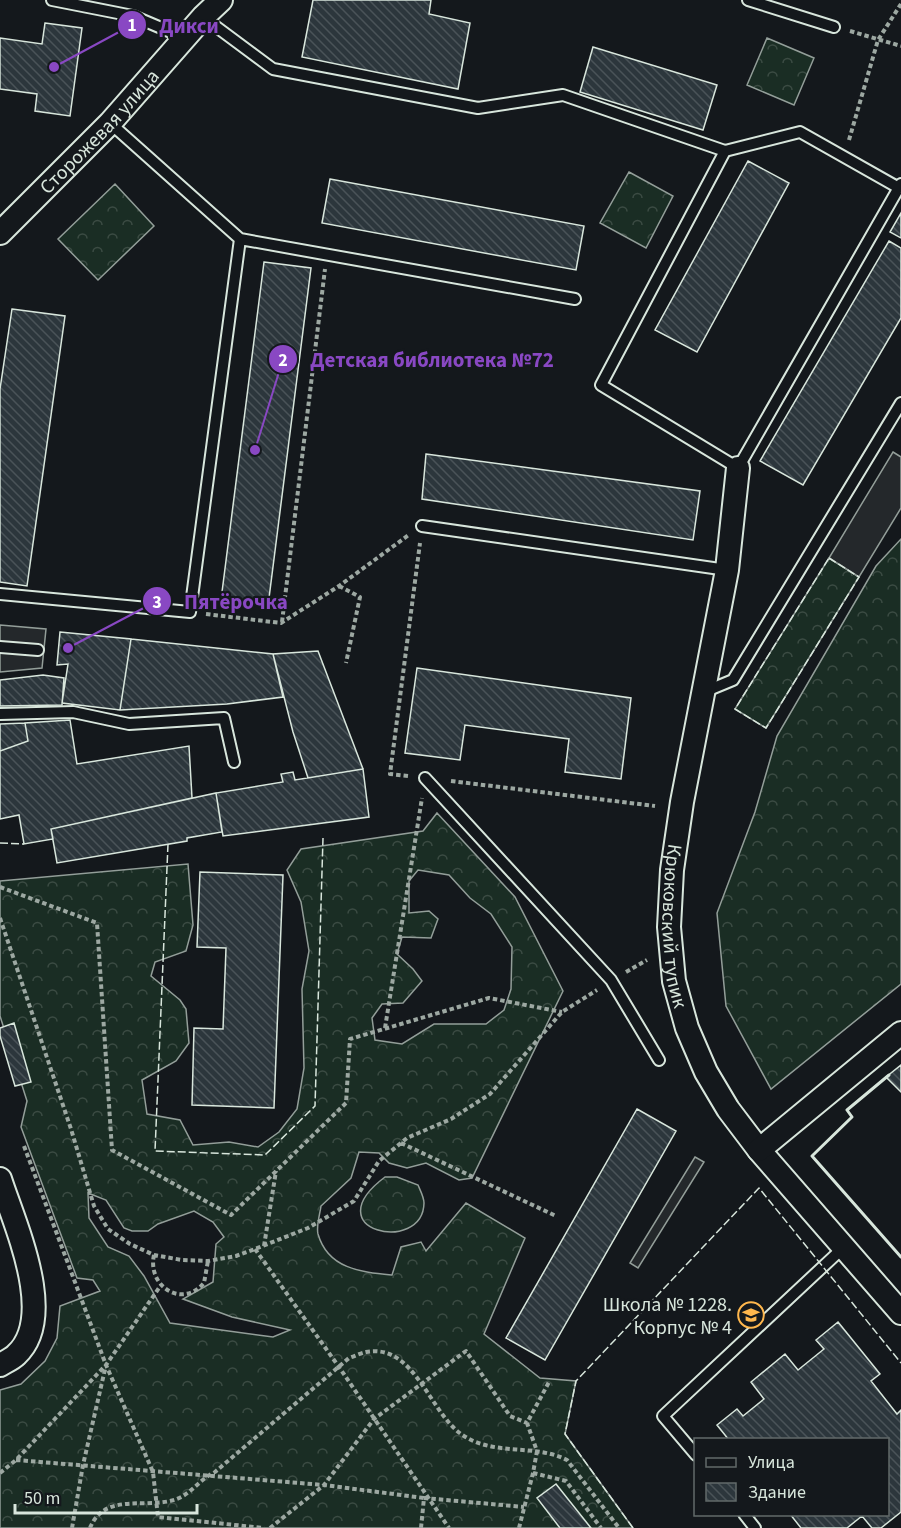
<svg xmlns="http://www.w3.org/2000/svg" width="901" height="1528" viewBox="0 0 901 1528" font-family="'Source Sans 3',sans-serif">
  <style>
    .forest { fill: url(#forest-crowns); stroke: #939e99; stroke-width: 1.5; fill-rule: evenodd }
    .parking { fill: #24282b; stroke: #939e99; stroke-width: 1.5 }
    .building { fill: url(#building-back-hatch); stroke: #d8e6dc; stroke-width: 1.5 }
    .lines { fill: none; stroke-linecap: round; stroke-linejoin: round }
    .lane-casing { stroke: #d8e6dc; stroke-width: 14 }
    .street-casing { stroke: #d8e6dc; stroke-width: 26 }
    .path { stroke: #9da8a2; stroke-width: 4; stroke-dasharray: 4.5 3; stroke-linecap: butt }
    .lane { stroke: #14181c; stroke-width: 10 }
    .street { stroke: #14181c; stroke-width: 22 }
    .fence { stroke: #d8e6dc; stroke-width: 1.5; stroke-dasharray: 8 3; stroke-linecap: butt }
    .wall { stroke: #d8e6dc; stroke-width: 3 }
    .labels { text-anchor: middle; stroke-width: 4.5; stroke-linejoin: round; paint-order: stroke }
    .street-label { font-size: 20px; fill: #d8e6dc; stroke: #14181c }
    .poi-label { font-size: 20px; fill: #d8e6dc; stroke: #14181c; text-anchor: end }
    .leader { fill: none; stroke: #8948c3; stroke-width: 2 }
    .callout-dot { fill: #8948c3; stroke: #14181c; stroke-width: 2 }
    .mark-label { font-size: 18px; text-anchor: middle; font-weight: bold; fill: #fff }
    .callout-label { font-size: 21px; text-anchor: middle; font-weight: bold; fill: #8948c3; stroke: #14181c; stroke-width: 4.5; stroke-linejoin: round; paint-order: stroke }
  </style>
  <defs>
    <pattern id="forest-crowns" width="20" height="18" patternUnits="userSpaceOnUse" patternTransform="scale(1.5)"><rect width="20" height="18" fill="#1a2d24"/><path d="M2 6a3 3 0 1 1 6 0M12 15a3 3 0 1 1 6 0" fill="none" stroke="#3b4b43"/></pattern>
    <pattern id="building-back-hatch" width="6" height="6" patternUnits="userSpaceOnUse" patternTransform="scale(1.5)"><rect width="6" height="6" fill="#2c363c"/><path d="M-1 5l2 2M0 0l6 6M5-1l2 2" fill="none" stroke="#4a5358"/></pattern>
  </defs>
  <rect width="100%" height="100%" fill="#14181c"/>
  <path class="forest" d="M767,38L814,58L794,105L747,85Z
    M629,172L673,196L646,248L600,223Z
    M115,184L154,226L98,280L58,239Z
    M901,539V984L771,1089L726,1006L717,913L755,812L777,736L876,566Z
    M829,558L859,577L766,728L735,709Z
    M437,813L515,897L563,991L472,1178L459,1180L426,1163L407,1168L389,1163L379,1153L359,1152L351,1178L321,1206C320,1214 316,1226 318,1234C328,1269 361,1272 392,1275L401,1247L421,1242L426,1251L466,1203L525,1238L484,1334L540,1378L576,1381L565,1434L633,1528H0V1390L21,1384L45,1361L57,1338L60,1306L100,1291L93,1280L77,1278L21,1127L27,1101L0,1016V881L188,864L193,925L186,951L155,962L151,976L180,1000L186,1009L189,1043L176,1061L142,1080L147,1114L180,1120L193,1145L229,1142L258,1147L279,1132L297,1109L304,1068L302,989L309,951L301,902L287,870L301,849L423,831ZM418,870L449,875L470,898L491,914L512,947L511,989L504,1010L486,1024H434L402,1044L375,1040L372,1018L382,1004L403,1003L422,981L413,969L397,954L402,937L431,938L438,919L429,911L409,913V881ZM88,1193L106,1200L124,1228L132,1231H148L158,1224L194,1211L213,1222L224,1237L216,1244L213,1282L183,1299L232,1317L290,1330L273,1337L170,1323L144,1276L129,1256L108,1247L89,1218Z
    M385,1177H397L418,1185C420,1190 424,1197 424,1203C423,1255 313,1231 385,1177Z"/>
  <path class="parking" d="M893,452L901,457V508L859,577L829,558Z
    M0,625L46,629L42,668L0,672Z
    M695,1157L704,1162L638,1268L630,1263Z"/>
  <path class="building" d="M313,0H431L429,14L470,23L458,89L302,57Z
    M45,23L82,28L70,116L35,111L37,94L0,89V38L42,44Z
    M593,47L717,85L703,130L580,92Z
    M748,161L789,183L697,352L655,330Z
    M330,179L584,226L576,270L322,223Z
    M901,213V238L890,232Z
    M889,241L901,248V318L803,485L760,461Z
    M264,262L311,268L268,606L221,600Z
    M12,309L65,316L27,586L0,582V389Z
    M426,454L700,491L693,540L422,499Z
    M60,632L131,639L120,710L62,703L68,664L57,665Z
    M131,639L273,654L283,697L227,704L120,710Z
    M318,651L363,769L308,778L293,732L273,654Z
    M417,668L631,698L621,779L565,772L569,739L465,725L460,760L405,753Z
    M43,675L64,678L62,705L0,706V680Z
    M70,720L77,764L189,746L192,798L51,829L53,839L24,844L19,815L0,819V751L28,741L25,723Z
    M25,723L28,741L0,751V724Z
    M363,769L369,817L223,836L216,793L283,782L281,774L293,772L295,780Z
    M216,793L222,832L187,838V841L57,863L51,829Z
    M200,872L283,875L274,1108L192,1105L194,1028L223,1029L226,948L197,947Z
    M14,1023L31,1082L15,1086L0,1036V1028Z
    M901,1065V1092L886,1077Z
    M637,1109L676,1131L545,1360L506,1338Z
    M838,1322L880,1374L871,1381L897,1414L901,1410V1512L881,1528H872L862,1516L847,1528H801L790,1514H888V1440H729L717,1425L737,1409L743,1416L764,1399L751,1382L785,1354L798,1370L824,1349L816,1340Z
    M556,1484L591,1528H560L537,1498Z"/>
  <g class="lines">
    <g class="lane-casing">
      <path id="lane" d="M52,0L133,16L185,38
        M748,0L834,27
        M203,17L273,69L478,108L563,95L725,151L601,385L738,468L901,184
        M725,151L800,132L899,188
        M240,239L575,299
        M422,526L727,570
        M0,594L190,612L240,239L110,123
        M0,647L38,650
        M704,692L733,680L901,403
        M0,714L73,712L129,724L224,718L234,762
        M425,778L611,980L659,1060
        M696,1455L663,1416L844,1247
        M744,1514L755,1528"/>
    </g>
    <g class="street-casing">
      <g id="street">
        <path id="s1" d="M0,233L110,123L203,17L221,0"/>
        <path id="s2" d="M738,468L727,570L682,802L672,870L669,927L674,981L687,1028L706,1072L728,1109L759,1150L901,1313"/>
        <path d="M759,1150L901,1033"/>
        <path d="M0,1179C14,1223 58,1317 16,1355C12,1359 5,1362 0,1365"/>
      </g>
    </g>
    <path class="path" d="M850,31L901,46
      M849,140L878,40L901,4
      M339,586L360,597L346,663
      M206,614L281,623L339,586L410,534
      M282,622L325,269
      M408,776L390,774L420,543
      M451,781L655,806
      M0,887L97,923L112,1150L231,1215L346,1103L350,1039L489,998L562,1012
      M0,918L71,1129L94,1206L108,1229L130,1244L154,1255L182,1260L208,1261L236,1256L255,1249L308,1228L354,1201L379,1161L407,1138L451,1119L490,1094L562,1012L597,990
      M626,972L647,960
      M385,1028L422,798
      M401,1143L556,1216
      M24,1146L106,1365L153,1472L158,1517L264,1528
      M264,1246L276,1171
      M255,1249L339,1367L449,1528
      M154,1255C147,1286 182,1309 204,1283L208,1261
      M16,1460L324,1485L424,1498
      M0,1473L16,1460L105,1366
      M533,1473L566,1481L601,1528
      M72,1528L83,1465L106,1365L161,1285
      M90,1528C105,1491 147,1510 177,1499C192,1493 200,1479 215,1472L349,1358C355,1356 361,1353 366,1352C414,1343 429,1411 461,1434C493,1457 534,1443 567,1460L619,1528
      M270,1528L324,1485L374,1419L466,1351L510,1416L527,1423
      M421,1528L424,1498L524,1507
      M519,1528L533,1473L537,1451L527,1423L549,1382"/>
    <use href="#lane" class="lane"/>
    <use href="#street" class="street"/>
    <path class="fence" d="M829,558L859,577L766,728L735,709Z
      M0,843L24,844
      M168,844L155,1151L265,1155L315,1106L323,838
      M633,1528L565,1434L576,1381L759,1188L901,1363"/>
    <path class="wall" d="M889,1075L847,1110L852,1117L812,1156L901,1257"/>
  </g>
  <defs>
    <g id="school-ring" transform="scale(1.35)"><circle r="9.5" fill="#14181c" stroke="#ffb74d" stroke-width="1.5"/><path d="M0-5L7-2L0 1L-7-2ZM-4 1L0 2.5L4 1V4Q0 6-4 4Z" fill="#ffb74d"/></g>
  </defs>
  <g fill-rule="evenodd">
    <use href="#school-ring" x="751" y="1315"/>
  </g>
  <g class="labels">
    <g class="street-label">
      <text dy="7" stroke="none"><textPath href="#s1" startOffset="142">Сторожевая улица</textPath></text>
      <text dy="7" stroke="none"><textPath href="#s2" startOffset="464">Крюковский тупик</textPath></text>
    </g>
    <g class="poi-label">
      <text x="732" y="1311">Школа № 1228.<tspan x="732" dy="23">Корпус № 4</tspan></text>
    </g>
  </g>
  <path class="leader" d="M54 67L132 25M255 450L283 359M68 648L157 601"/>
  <g class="callout-dot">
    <circle cx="54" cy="67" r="6"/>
    <circle cx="255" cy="450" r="6"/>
    <circle cx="68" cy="648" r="6"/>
    <circle cx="132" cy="25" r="15"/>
    <circle cx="283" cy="359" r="15"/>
    <circle cx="157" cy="601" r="15"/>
  </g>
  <g class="mark-label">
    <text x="132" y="31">1</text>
    <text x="283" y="366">2</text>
    <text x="157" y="608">3</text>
  </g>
  <g class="callout-label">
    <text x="189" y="33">Дикси</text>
    <text x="432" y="367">Детская библиотека №72</text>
    <text x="236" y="609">Пятёрочка</text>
  </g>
  <rect x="694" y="1438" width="195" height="78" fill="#14181c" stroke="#626a69" stroke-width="1.5"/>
  <rect x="706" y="1458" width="30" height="9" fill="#14181c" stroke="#626a69" stroke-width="1.5"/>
  <text x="748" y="1468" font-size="18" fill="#d8e6dc">Улица</text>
  <rect x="706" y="1483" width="30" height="18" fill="url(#building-back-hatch)" stroke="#626a69" stroke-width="1.5"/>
  <text x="748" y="1498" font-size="18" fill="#d8e6dc">Здание</text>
  <path d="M15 1504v9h182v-9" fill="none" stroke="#d8e6dc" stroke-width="3"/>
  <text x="24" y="1504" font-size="18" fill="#d8e6dc" stroke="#14181c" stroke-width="4.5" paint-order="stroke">50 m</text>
</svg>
